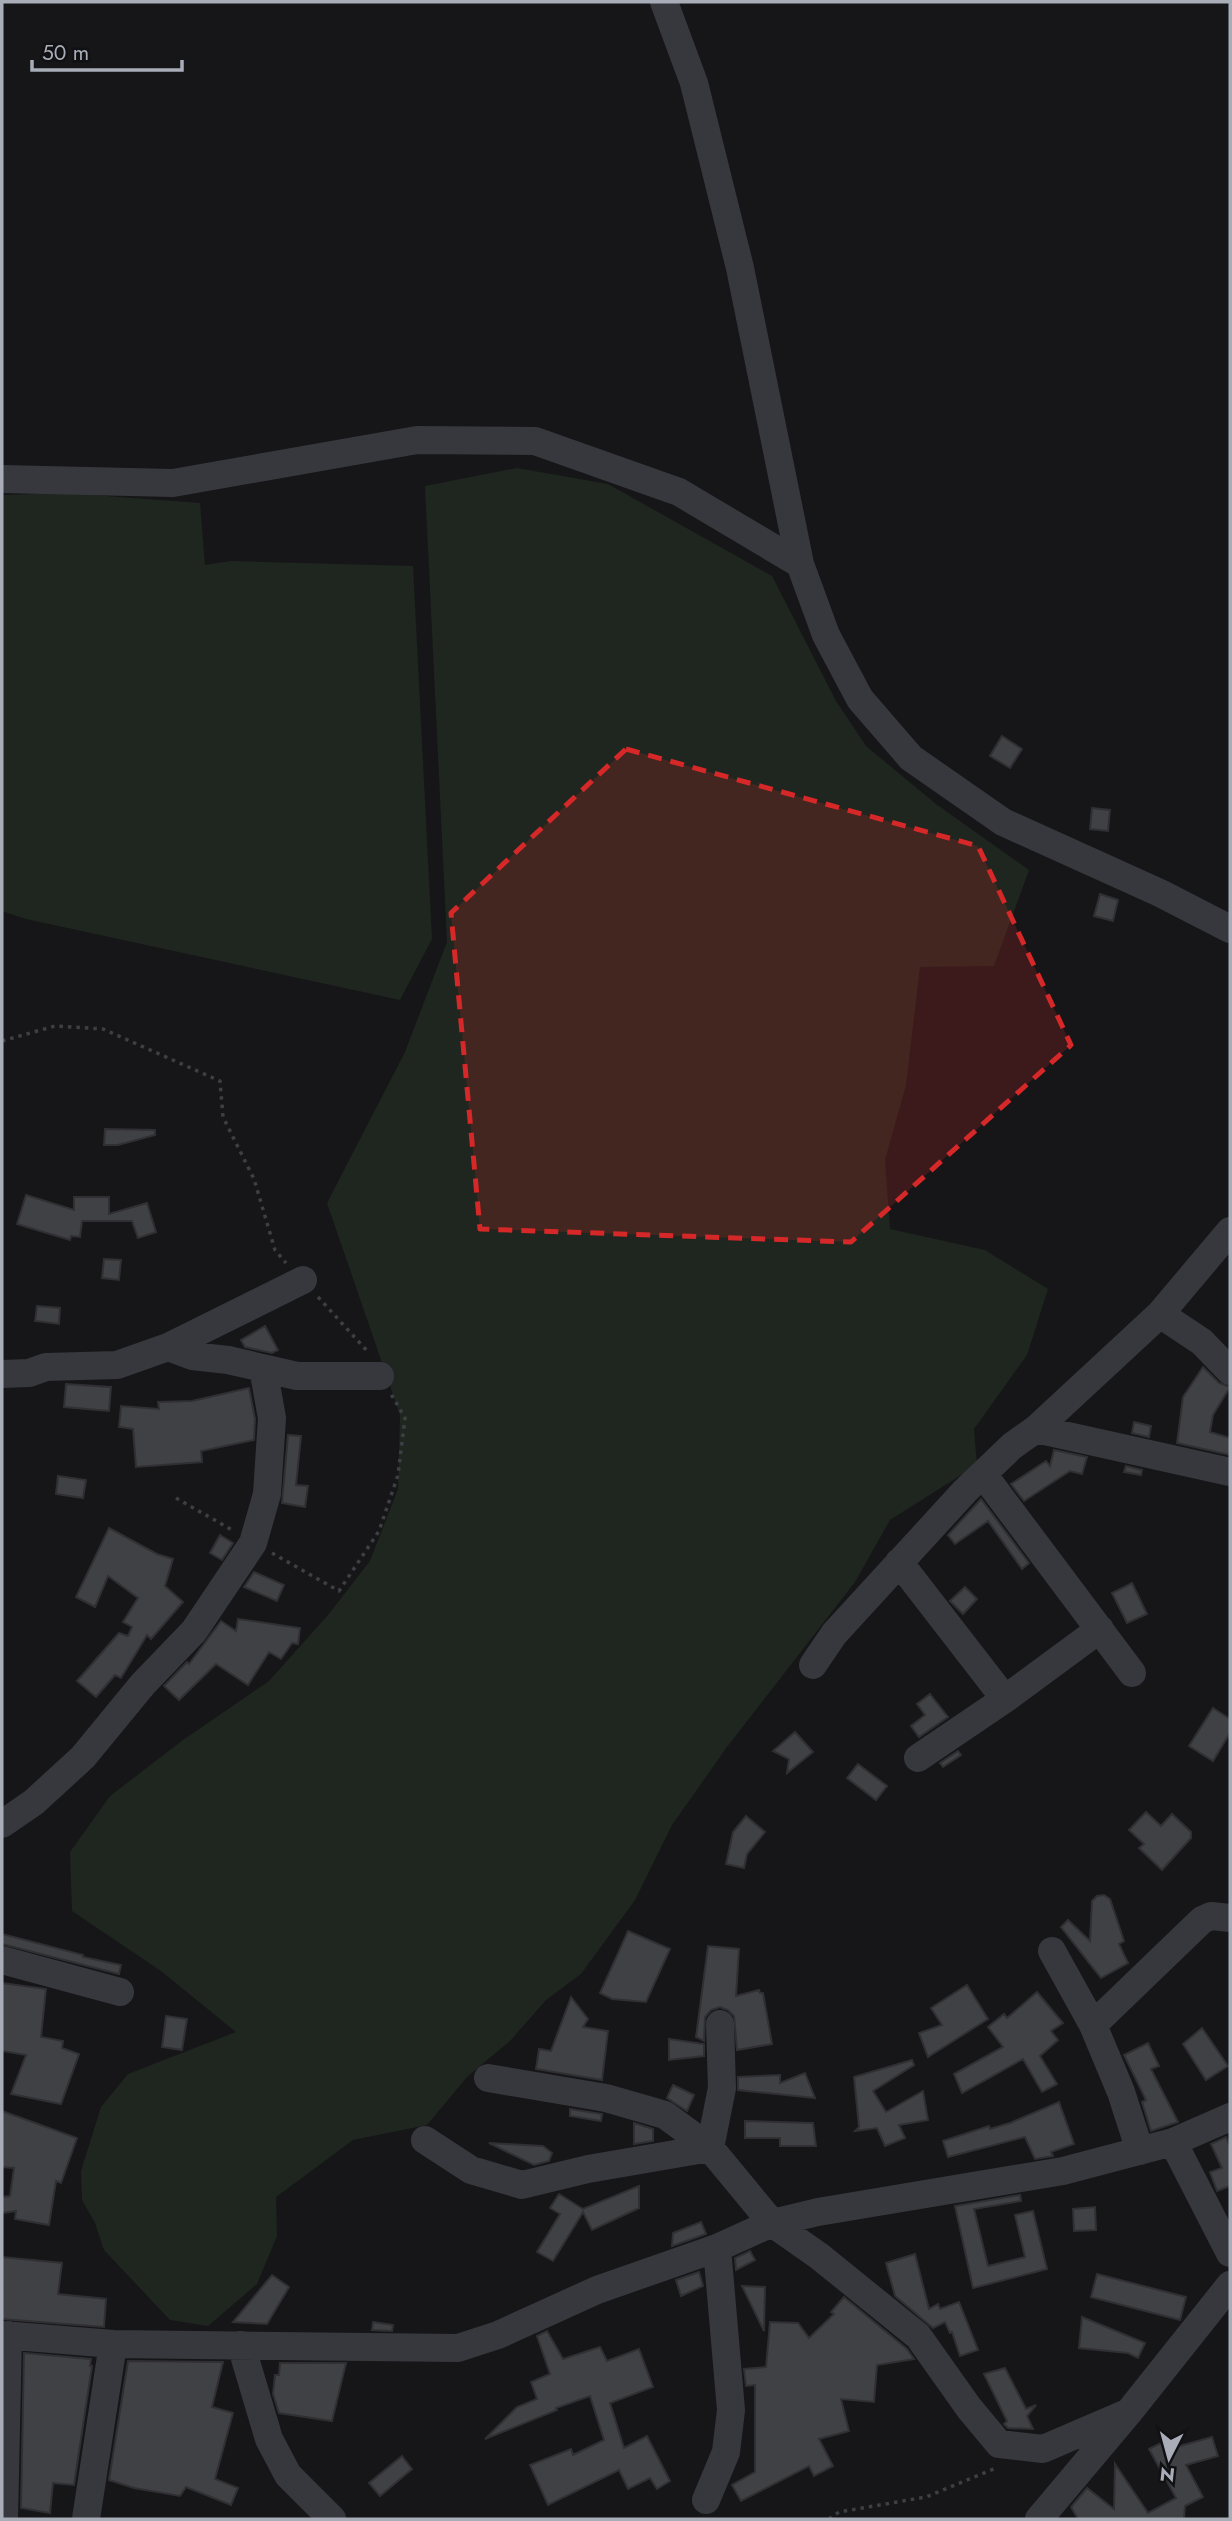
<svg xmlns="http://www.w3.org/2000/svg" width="1232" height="2521" viewBox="0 0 1232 2521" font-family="Jost,sans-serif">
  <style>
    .green { fill: #1e261f }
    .building { fill: #404145; stroke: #303034; stroke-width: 2 }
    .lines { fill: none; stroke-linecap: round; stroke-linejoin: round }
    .path { stroke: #3d3f44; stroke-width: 3.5; stroke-dasharray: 3.5 5; stroke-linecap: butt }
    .minor { stroke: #37383d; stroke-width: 28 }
    .marked { fill: #d62828; fill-opacity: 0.2; stroke: #d62828; stroke-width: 5; stroke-dasharray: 14 9; stroke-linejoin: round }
  </style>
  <rect width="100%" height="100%" fill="#161618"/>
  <path class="green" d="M517,468L608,484L772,576L836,701L866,746L936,804L1029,870L994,966L920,967L906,1085L885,1160L890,1229L985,1250L1048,1289L1027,1355L974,1429L977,1465L890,1520L855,1582L727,1747L672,1825L635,1900L581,1974L546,2000L510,2041L468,2076L427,2125L353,2140L276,2197L277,2236L257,2284L208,2326L170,2320L104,2250L95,2223L82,2200L81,2171L101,2107L128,2074L236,2032L161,1971L72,1911L70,1852L110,1796L183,1740L269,1681L328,1615L370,1561L398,1489L400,1415L327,1203L405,1052L447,942L425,486Z
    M66,493L200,503L205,565L231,561L413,566L432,939L400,1000L26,919L2,911V495Z"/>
  <path class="building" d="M1002,736L1022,749L1010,768L990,756Z
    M1092,808L1110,810L1108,831L1090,829Z
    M1100,894L1118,900L1113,921L1094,916Z
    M105,1129L155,1130V1135L118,1145H104Z
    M26,1195L74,1210V1197H109V1214L147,1203L156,1232L138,1238L132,1221H82L80,1237L71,1236L70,1240L17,1224Z
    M104,1259L121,1260L119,1280L102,1278Z
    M37,1306L60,1308L59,1324L35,1321Z
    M265,1326L278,1350L272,1353L245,1347L241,1340Z
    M1203,1367L1219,1383L1230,1387L1213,1415L1210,1432L1230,1438V1455L1177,1443L1183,1397Z
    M66,1384L111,1387L109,1411L64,1407Z
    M249,1388L255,1419L254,1440L201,1451L202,1462L136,1467L133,1429L119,1427L121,1406L159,1409L158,1402L192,1401Z
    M1134,1422L1151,1426L1149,1437L1132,1433Z
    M288,1435L301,1436L296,1485L308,1486L305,1507L282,1503Z
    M1054,1450L1087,1457L1082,1474L1070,1471L1024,1501L1011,1484L1046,1461L1050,1466Z
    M1126,1466L1142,1470L1141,1475L1124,1472Z
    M58,1476L86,1480L83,1498L56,1494Z
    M981,1499L1029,1563L1022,1569L988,1521L955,1544L948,1535Z
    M109,1528L157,1554L173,1559L165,1586L183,1602L151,1639L147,1635L121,1678L115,1675L96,1697L77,1681L119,1633L128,1636L132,1627L123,1622L138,1598L108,1576L95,1607L76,1597Z
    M220,1535L233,1543L222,1560L210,1553Z
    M254,1572L284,1585L277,1601L244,1587Z
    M1132,1583L1147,1614L1127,1623L1112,1593Z
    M965,1587L977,1599L963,1614L950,1601Z
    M238,1619L300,1628L298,1644L292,1643L281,1659L269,1652L248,1685L216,1664L179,1700L164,1686L187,1662L189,1664L221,1621L236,1631Z
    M930,1694L948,1717L919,1737L911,1726L925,1715L917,1704Z
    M1213,1708L1230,1719V1733L1213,1761L1189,1746Z
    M795,1732L813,1752L787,1773L789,1759L773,1751Z
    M958,1751L961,1755L943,1767L940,1763Z
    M858,1764L887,1786L876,1800L847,1778Z
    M1146,1812L1161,1826L1172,1814L1191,1832V1838L1162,1870L1139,1848L1144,1844L1129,1830Z
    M746,1816L765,1832L747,1854L744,1868L726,1864L733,1832Z
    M1104,1895L1110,1899L1124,1941L1119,1944L1128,1963L1101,1978L1061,1927L1068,1920L1090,1941L1092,1901L1097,1896Z
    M628,1931L670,1949L646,2002L612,1999L600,1993Z
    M2,1934L83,1955V1957L121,1965L119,1974L2,1944Z
    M708,1946L739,1949L736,1996L759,1990L760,1993H763L772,2044L737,2050L734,2016L728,2010L720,2007L711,2010L705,2017L704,2041L696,2037Z
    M2,1983L46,1989L41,2037L63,2041L62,2048L79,2054L61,2104L11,2094L26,2055L2,2051Z
    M967,1985L988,2019L928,2057L919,2033L942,2025L931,2008Z
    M1037,1992L1063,2023L1051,2031L1058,2040L1040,2056L1057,2084L1042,2092L1023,2059L962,2093L954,2074L1003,2047L988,2027L1004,2014L1007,2018Z
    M571,1997L588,2019L583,2027L608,2031L602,2080L536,2069L539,2049L551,2051Z
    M166,2016L187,2019L182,2050L162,2047Z
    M1202,2028L1228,2066L1206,2080L1183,2044Z
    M669,2039L704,2044V2056L669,2060Z
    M1148,2043L1159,2066L1151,2069L1178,2122L1151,2131L1142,2102L1146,2100L1124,2055Z
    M912,2060L914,2065L873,2091L886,2112L923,2091L928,2120L899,2125L905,2138L885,2146L877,2128L855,2131L859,2127L854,2077Z
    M805,2073L815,2098L738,2090V2077L780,2075V2083Z
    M673,2085L694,2095L687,2111L667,2098Z
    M1059,2102L1074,2144L1051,2152L1053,2156L1035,2159L1025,2137L948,2157L943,2141L989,2126L990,2129L1010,2123Z
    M570,2109L602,2114L601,2121L570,2116Z
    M2,2111L77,2138L61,2183L56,2181L49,2225L15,2219L16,2211L2,2213V2197L10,2196L14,2168L2,2167Z
    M745,2121L813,2123L816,2146H780V2138H745Z
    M634,2123L653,2129V2141L634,2144Z
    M1226,2137L1230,2146V2186L1217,2191L1210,2172L1222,2168L1211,2144Z
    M489,2143L543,2146L552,2153L549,2161L534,2165Z
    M639,2186V2208L592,2230L583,2212L553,2261L537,2252L560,2214L550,2208L559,2194L583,2209Z
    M1020,2195L1021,2201L974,2209L988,2266L1025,2257L1015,2215L1033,2211L1047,2269L973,2288L955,2206Z
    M1095,2207L1096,2230L1074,2231L1073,2209Z
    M701,2222L706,2234L672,2246L673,2233Z
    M750,2251L755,2260L736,2270L735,2258Z
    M915,2254L929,2309L938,2304L940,2309L959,2302L978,2350L960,2356L952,2332L950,2333L945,2322L933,2328L895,2296L886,2263Z
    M2,2257L62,2263L58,2294L106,2299L104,2327L2,2319Z
    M699,2272L703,2286L681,2296L676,2280Z
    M1097,2274L1186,2297L1180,2320L1091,2297Z
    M272,2275L289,2287L267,2324L233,2322Z
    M742,2286L765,2287L764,2331Z
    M844,2297L907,2349L914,2359L877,2365L874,2402L841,2399L849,2431L819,2439L833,2466L814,2476L809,2466L741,2501L732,2485L755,2472V2385L746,2386L744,2369L766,2367L770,2322L798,2323L809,2338L834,2314L831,2312Z
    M1082,2317L1145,2343L1138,2358L1128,2353L1079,2348Z
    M373,2322L393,2325L392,2331L372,2330Z
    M547,2331L563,2359L600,2347L607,2361L639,2349L653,2387L610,2403L624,2448L647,2436L670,2481L657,2489L650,2478L628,2489L619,2470L548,2505L530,2465L571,2449L573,2455L604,2440L590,2396L556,2408L557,2410L485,2439L517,2407L537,2399L531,2382L550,2374L537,2336Z
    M24,2353L91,2359L90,2366H92L74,2485L53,2483L50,2513L21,2508Z
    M128,2361L223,2362L212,2407L233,2413L215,2479L238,2488L231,2505L186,2487L180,2496L134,2488L109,2480Z
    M280,2363H346L332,2421L279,2413L273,2394L275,2375H279Z
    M1005,2368L1026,2409L1036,2405L1027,2416L1033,2429L1008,2428L1004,2424L1007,2421L984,2374Z
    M1212,2437L1218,2456L1186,2465L1203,2497L1185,2506L1184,2519H1078L1071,2507L1087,2488L1114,2509L1115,2464L1148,2513L1176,2498L1149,2449L1171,2438L1176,2447Z
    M402,2456L412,2469L380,2496L369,2483Z"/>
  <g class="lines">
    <path class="path" d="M2,1041L55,1026L103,1029L220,1081L223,1117L254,1179L275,1250L286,1263
      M318,1297L369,1353
      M176,1498L232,1530
      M272,1553L339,1591L379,1531L398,1475L405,1418L391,1394
      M829,2519L839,2512L926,2497L996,2468"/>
    <path class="minor" d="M664,2L694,83L740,268L800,564L826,635L860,699L911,758L1003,822L1160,893L1230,929
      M2,479L173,483L417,440L535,441L679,492L800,564
      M1160,1314L1202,1342L1230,1371
      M168,1347L303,1280
      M2,1374L29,1373L46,1367L117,1365L168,1347L192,1356L228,1360L297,1376H380
      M1036,1429L1230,1472
      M983,1474L1132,1673
      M899,1562L1005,1699
      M813,1665L834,1634L965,1491L1012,1446L1036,1429L1160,1314L1230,1231
      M918,1758L1005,1699L1100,1629
      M2,1824L34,1802L83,1757L143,1684L194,1631L253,1543L267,1494L272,1418L263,1368
      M1052,1951L1093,2025L1121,2092L1140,2151
      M2,1960L120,1992
      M1093,2025L1202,1920L1211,1916L1230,1918
      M488,2078L606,2098L665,2115L710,2148L772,2223L819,2256L918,2336L969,2408L999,2444L1043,2449L1129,2412
      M425,2140L471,2170L522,2185L588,2169L710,2148L722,2088L720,2024
      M1173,2142L1230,2253
      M2,2335L113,2344L458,2348L498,2335L597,2290L717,2248L772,2223L818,2212L1063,2171L1173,2142L1230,2117
      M241,2345L269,2439L288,2475L332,2519
      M706,2500L726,2452L731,2410L717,2248
      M4,2519L8,2335
      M86,2519L113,2344
      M1039,2519L1129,2412L1230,2285"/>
  </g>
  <path class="marked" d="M626,749L978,846L1071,1045L851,1242L480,1229L451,913Z"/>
  <rect width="1232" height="2521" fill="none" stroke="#a8adb8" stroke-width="7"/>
  <g transform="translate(1169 2458) rotate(186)" stroke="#111113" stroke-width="5" paint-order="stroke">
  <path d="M0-5L12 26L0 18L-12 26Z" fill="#a8adb8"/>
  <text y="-10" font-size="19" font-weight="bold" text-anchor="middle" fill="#a8adb8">N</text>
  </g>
  <path d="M32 60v10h150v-10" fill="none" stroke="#a8adb8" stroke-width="3.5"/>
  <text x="42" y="60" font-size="21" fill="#a8adb8" stroke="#111113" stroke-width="5" paint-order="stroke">50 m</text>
</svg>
